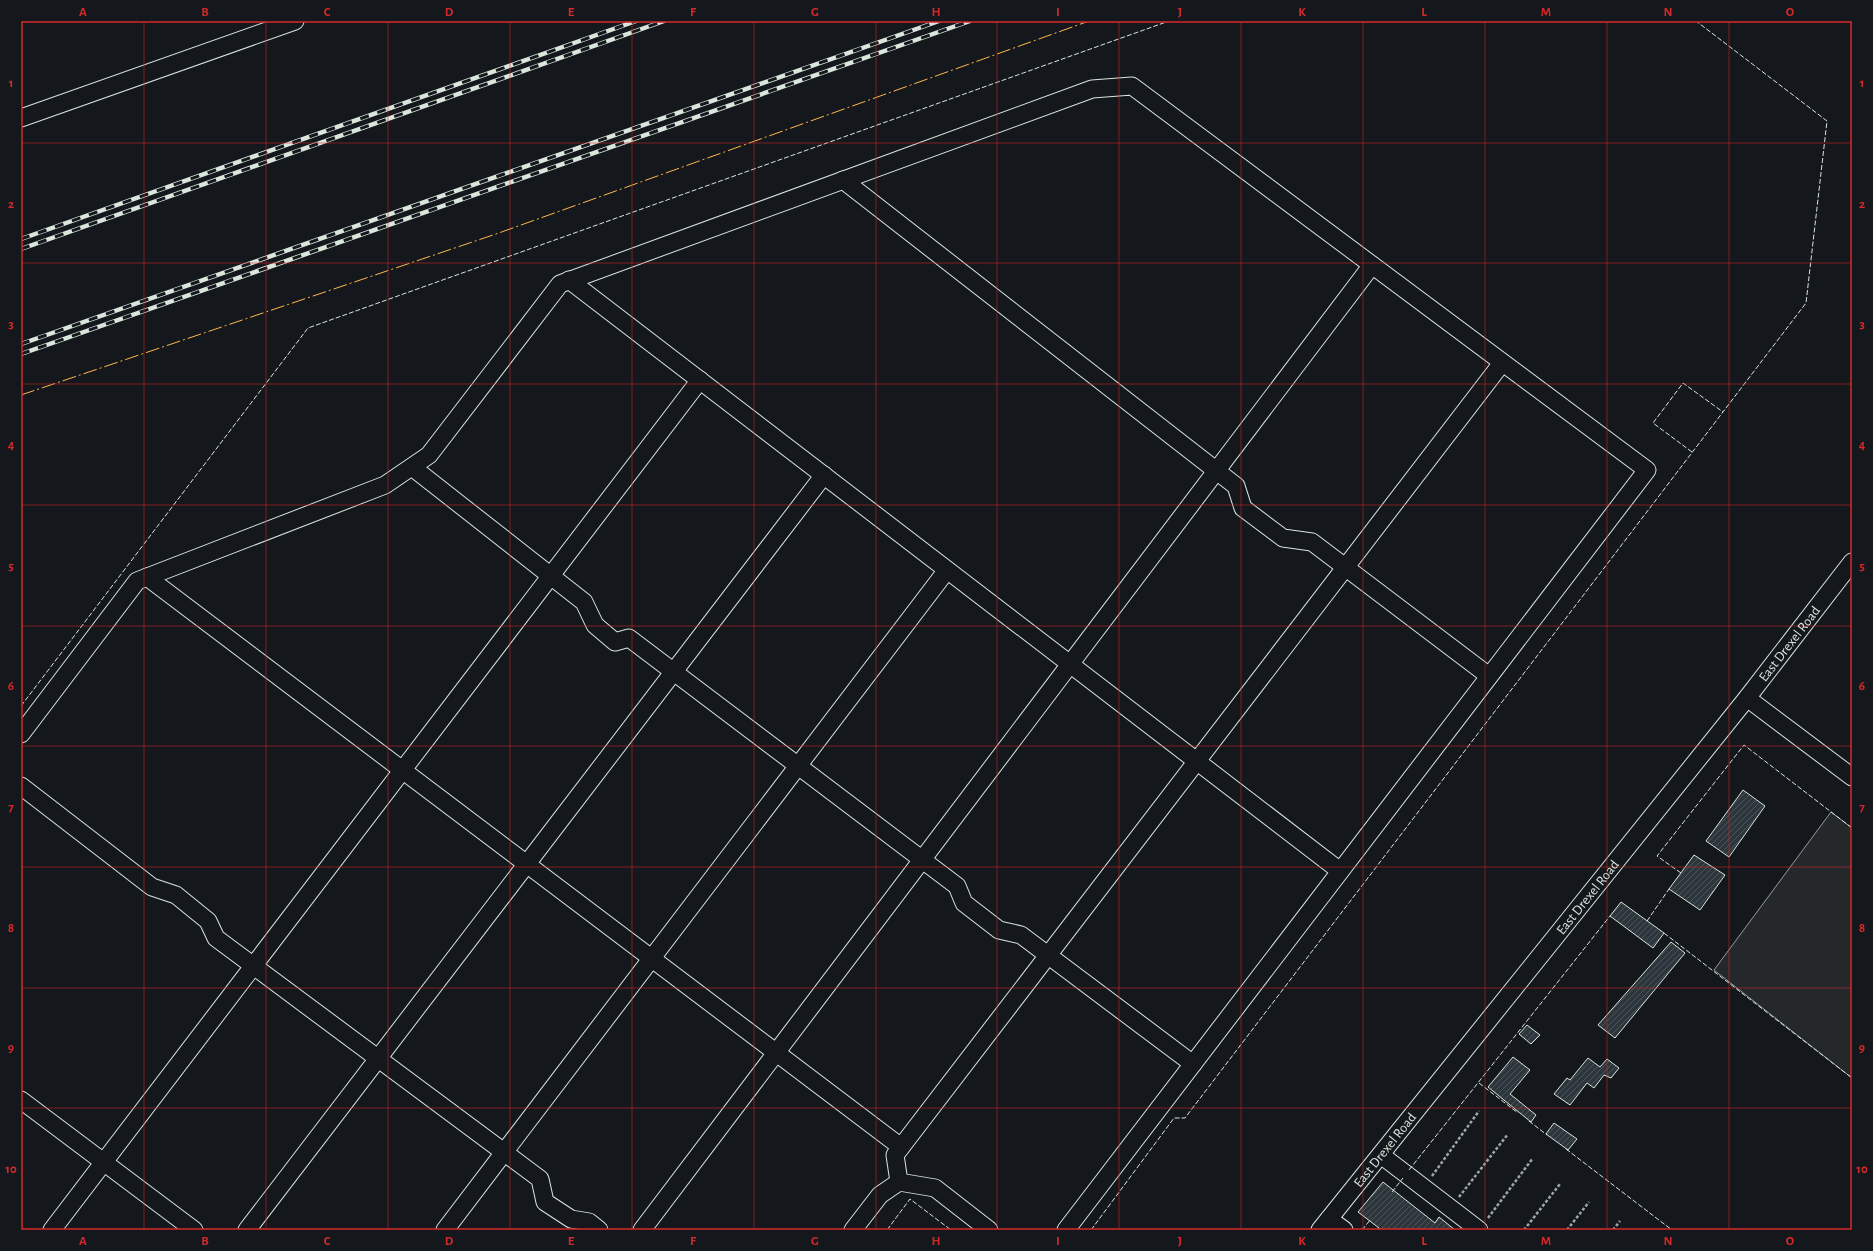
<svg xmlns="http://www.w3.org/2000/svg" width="1873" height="1251" viewBox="0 0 1873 1251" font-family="'Alegreya Sans',sans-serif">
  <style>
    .parking { fill: #24282b; stroke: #939e99 }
    .building { fill: url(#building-hatch); stroke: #d8e6dc }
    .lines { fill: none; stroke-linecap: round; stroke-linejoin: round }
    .minor-casing { stroke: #d8e6dc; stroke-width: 19 }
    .path { stroke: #9da8a2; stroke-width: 2.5; stroke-dasharray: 3 2; stroke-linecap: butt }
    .minor { stroke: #14181c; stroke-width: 17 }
    .rail-casing { stroke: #d8e6dc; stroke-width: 4.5 }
    .rail { stroke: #14181c; stroke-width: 3; stroke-dasharray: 9; stroke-linecap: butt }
    .fence { stroke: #d8e6dc; stroke-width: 1; stroke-dasharray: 5 2; stroke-linecap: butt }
    .power { stroke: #ffb74d; stroke-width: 1; stroke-dasharray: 14 3 2 3; stroke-linecap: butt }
    .grid { fill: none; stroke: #d62828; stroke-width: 1; stroke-opacity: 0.55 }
    .labels { text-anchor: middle; stroke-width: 3; stroke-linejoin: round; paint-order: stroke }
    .street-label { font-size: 14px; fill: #d8e6dc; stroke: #14181c }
    .neatline { fill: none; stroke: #d62828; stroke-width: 1.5 }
    .grid-label { font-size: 13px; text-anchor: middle; font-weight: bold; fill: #d62828 }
  </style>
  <defs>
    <pattern id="building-hatch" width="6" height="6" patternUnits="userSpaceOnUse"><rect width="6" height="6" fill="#2c363c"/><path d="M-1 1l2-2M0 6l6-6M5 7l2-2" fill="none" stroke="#4a5358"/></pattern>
  </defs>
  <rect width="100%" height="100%" fill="#14181c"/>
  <path class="parking" d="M1831,812L1852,828V1078L1714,970Z"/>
  <path class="building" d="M1743,790L1765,806L1729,857L1706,841Z
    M1694,855L1725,875L1700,910L1669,889Z
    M1621,902L1664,933L1653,948L1610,916Z
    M1671,942L1685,953L1615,1038L1598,1025Z
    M1527,1025L1540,1035L1531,1044L1519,1034Z
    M1513,1057L1530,1070L1510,1094L1536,1115L1531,1122L1488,1087Z
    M1588,1058L1600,1067L1607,1059L1619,1068L1611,1078L1604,1075L1594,1088L1587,1083L1570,1105L1554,1094L1567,1078L1570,1080Z
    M1554,1123L1577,1139L1568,1150L1546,1134Z
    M1383,1182L1435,1223L1439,1217L1455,1230H1378L1379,1228L1358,1212Z"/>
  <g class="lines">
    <g class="minor-casing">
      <g id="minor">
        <path d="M21,118L295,21"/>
        <path d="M843,180L1236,486L1243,508L1283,538L1312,542L1489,676"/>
        <path d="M569,280L1340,871"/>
        <path d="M412,467L584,602L595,625L615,642L629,638L957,886L964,903L999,930L1021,935L1193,1064"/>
        <path d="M147,577L901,1147"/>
        <path d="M1747,698L1852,777"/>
        <path d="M21,734L137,581L385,485L429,455L560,284L1092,89L1132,86L1647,470L1066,1230"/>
        <path d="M21,786L152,887L176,895L208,921L216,938L540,1179L545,1202L571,1219L589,1222L599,1230"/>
        <path d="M21,1100L194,1230"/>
        <path d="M1381,1155L1479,1230"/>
        <path d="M899,1182L895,1155L1502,363"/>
        <path d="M1329,1219L1344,1230"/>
        <path d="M52,1230L700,380"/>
        <path d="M247,1230L824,475"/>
        <path d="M445,1230L947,570"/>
        <path d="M642,1230L1372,265"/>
        <path d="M853,1230L880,1195L899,1182L935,1188L989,1230"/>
        <path id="s1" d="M1320,1230L1747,698L1852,562"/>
      </g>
    </g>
    <path class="path" d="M1432,1176L1479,1111
      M1459,1197L1508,1134
      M1488,1218L1533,1158
      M1524,1230L1560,1184
      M1567,1230L1589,1202
      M1613,1230L1620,1221"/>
    <use href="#minor" class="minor"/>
    <g class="rail-casing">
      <path id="rail" d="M21,239L636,21
        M21,249L664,21
        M21,344L939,21
        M21,354L970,21"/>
    </g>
    <use href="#rail" class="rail"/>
    <path class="fence" d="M1692,452L1653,423L1683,383L1723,412
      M21,706L308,328L1169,21
      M1681,873L1657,856L1744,745L1852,828
      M1647,921L1669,889
      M1664,933L1852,1078
      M1479,1083L1518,1113
      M1529,1121L1547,1135
      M1566,1149L1672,1230
      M1409,1170L1610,916
      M1392,1192L1403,1178
      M887,1230L910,1199L951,1230
      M1091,1230L1174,1118H1185L1806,303L1827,121L1696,21
      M1362,1230L1371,1219"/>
    <path class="power" d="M21,395L496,234L1089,21"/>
  </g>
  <path class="grid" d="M144,21V1230M266,21V1230M388,21V1230M510,21V1230M632,21V1230M754,21V1230M876,21V1230M997,21V1230M1119,21V1230M1241,21V1230M1363,21V1230M1485,21V1230M1607,21V1230M1729,21V1230M21,143H1852M21,263H1852M21,384H1852M21,505H1852M21,626H1852M21,746H1852M21,867H1852M21,988H1852M21,1108H1852"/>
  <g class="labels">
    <g class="street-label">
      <text dy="5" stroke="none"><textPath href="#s1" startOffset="751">East Drexel Road</textPath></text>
      <text dy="5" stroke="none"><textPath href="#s1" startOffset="427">East Drexel Road</textPath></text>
      <text dy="5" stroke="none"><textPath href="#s1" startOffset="103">East Drexel Road</textPath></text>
    </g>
  </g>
  <rect width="1873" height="1251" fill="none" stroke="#14181c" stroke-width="44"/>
  <rect x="22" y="22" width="1829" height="1207" class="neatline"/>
  <g class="grid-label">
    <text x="83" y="16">A</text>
    <text x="205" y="16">B</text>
    <text x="327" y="16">C</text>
    <text x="449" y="16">D</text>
    <text x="571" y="16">E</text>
    <text x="693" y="16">F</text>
    <text x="815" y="16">G</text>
    <text x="936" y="16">H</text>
    <text x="1058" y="16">I</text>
    <text x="1180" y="16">J</text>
    <text x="1302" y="16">K</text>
    <text x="1424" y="16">L</text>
    <text x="1546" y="16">M</text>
    <text x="1668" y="16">N</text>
    <text x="1790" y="16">O</text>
    <text x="11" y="87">1</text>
    <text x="1862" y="87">1</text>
    <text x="11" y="208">2</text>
    <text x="1862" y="208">2</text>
    <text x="11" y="328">3</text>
    <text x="1862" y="328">3</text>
    <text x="11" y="449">4</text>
    <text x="1862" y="449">4</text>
    <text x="11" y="570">5</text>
    <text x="1862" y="570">5</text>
    <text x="11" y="690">6</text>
    <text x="1862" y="690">6</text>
    <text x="11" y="811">7</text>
    <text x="1862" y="811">7</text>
    <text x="11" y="932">8</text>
    <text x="1862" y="932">8</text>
    <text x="11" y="1052">9</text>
    <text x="1862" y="1052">9</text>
    <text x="11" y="1173">10</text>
    <text x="1862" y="1173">10</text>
    <text x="83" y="1245">A</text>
    <text x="205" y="1245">B</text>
    <text x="327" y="1245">C</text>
    <text x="449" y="1245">D</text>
    <text x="571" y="1245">E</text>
    <text x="693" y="1245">F</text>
    <text x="815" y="1245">G</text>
    <text x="936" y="1245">H</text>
    <text x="1058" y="1245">I</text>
    <text x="1180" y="1245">J</text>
    <text x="1302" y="1245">K</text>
    <text x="1424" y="1245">L</text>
    <text x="1546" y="1245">M</text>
    <text x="1668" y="1245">N</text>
    <text x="1790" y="1245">O</text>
  </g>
</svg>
